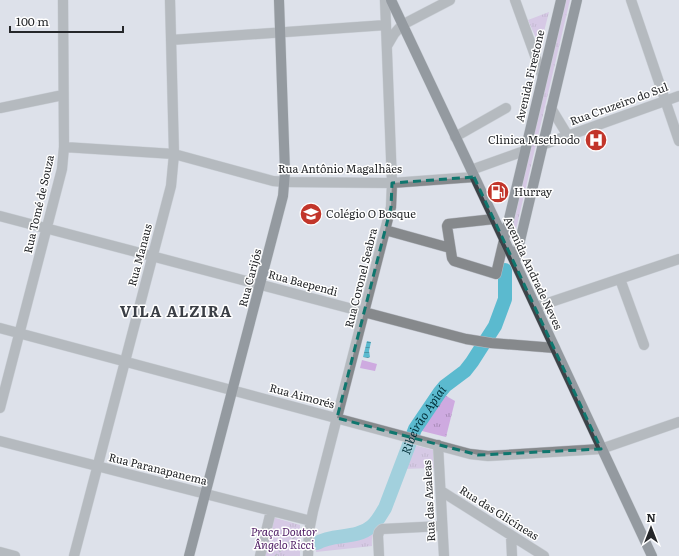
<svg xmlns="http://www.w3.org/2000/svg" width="679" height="556" viewBox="0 0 679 556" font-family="Literata,serif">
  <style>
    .grass { fill: url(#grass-tufts) }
    .pitch { fill: #ceaae0 }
    .water { fill: url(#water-rules) }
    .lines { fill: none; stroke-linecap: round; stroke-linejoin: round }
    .river { stroke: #5bbacf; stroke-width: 14 }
    .minor-casing { stroke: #b8bcc4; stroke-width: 11 }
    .major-casing { stroke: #b8bcc4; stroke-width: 11 }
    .path { stroke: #95989e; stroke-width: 1.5; stroke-dasharray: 3 3; stroke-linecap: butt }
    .minor { stroke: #86898c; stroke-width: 10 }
    .major { stroke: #3d4348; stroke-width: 10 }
    .marked { fill: none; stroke: #0f766e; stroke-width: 3; stroke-dasharray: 8 5; stroke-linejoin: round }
    .labels { text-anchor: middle; stroke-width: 3; stroke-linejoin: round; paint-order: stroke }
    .street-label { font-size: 11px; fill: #25272a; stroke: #fff }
    .poi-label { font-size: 11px; fill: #25272a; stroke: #fff; text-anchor: start }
    .park-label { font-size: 11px; font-style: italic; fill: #4e1c63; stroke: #fff }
    .water-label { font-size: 12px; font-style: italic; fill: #013039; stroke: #fff }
    .district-label { font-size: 15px; font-weight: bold; letter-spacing: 1px; fill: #3a3e45; stroke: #fff }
  </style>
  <defs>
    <pattern id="grass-tufts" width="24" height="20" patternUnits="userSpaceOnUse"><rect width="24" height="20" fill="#ceaae0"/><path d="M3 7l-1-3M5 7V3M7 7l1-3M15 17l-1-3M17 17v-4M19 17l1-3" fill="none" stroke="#a78ab6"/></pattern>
    <pattern id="water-rules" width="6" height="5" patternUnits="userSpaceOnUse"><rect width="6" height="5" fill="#5bbacf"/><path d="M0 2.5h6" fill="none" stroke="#4b97a8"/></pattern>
  </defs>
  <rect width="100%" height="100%" fill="#dde1ea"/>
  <path class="grass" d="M565,0H570L514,238L512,239L510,238Z
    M549,12L540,47L528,20Z
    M441,393L455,401L446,437L418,430Z
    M410,444L433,450L434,468L402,469Z
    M272,517L300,525V556H262Z
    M382,522C374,529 371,535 372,546L316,552L317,539L357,536Z"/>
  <path class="pitch" d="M362,360L377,364L375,371L360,368Z"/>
  <path class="water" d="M367,341L371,342L369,351L370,357L368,358L363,357Z"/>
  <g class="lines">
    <path class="river" id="s1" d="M317,543C334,533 356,540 372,526C378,521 381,514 385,508L415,429L440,392L445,386L465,371L472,362L495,326L505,299V270"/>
    <g class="minor-casing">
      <path id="minor" d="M515,0L542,75
        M631,0L679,141
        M171,40L386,25
        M387,46L394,34L402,25L450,0
        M0,108L63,95
        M551,108L568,136
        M455,137L506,108
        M542,145L679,96
        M64,147L174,154L273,181L285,182L392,183L474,177
        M471,170L524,151
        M0,216L466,339L491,343L555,348
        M494,219L448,224L447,226L452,258L454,261L496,274L504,240
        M385,230L450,248
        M620,279L644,345
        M536,307L679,259
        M0,328L470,454L488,456L601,449L679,422
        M0,408L62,169L64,147L63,0
        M0,441L311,521
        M438,445L444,556
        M441,491L544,556
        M511,535L512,556
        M0,552L15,556
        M74,556L171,186L174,154L170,0
        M260,556L271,511
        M308,556L309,531L313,511L391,207L392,183L385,0
        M379,556L378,536L379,532L382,529L442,526"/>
    </g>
    <g class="major-casing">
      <path id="major" d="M391,0L520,273L652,556
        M504,240L561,0
        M515,262L577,0
        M189,556L283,196L285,172L279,0"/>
    </g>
    <path class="path" d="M275,556L300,532"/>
    <use href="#minor" class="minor"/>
    <use href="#major" class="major"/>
  </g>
  <path d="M0 0H679V556H0ZM474,177L601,449L478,455L337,418L391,207L392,183Z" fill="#dde1ea" fill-opacity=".55" fill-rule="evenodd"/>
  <path class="marked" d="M474,177L601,449L478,455L337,418L391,207L392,183Z"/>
  <defs>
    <g id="hospital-disc" transform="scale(1.15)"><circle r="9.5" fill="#c2352a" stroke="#fff"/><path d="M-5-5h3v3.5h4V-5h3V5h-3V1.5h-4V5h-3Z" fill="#fff"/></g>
    <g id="fuel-disc" transform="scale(1.15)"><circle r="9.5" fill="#c2352a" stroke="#fff"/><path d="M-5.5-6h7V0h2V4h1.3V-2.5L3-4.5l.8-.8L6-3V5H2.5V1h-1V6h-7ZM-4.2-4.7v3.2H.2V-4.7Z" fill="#fff"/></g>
    <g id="school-disc" transform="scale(1.15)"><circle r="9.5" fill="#c2352a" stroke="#fff"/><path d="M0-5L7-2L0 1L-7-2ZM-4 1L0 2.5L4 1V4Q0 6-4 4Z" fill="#fff"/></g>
  </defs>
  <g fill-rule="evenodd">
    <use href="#hospital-disc" x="596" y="140"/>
    <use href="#fuel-disc" x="498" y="192"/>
    <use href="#school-disc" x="311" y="214"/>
  </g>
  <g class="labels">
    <g class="street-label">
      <text transform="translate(530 76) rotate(-77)" y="4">Avenida Firestone</text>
      <text transform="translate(619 104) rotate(-20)" y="4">Rua Cruzeiro do Sul</text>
      <text x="340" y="173">Rua Antônio Magalhães</text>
      <text transform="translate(39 204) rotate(-77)" y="4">Rua Tomé de Souza</text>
      <text transform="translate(140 255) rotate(-75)" y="4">Rua Manaus</text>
      <text transform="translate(533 273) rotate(65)" y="4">Avenida Andrade Neves</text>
      <text transform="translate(250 278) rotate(-75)" y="4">Rua Carijós</text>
      <text transform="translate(361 278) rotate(-76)" y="4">Rua Coronel Seabra</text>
      <text transform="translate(303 283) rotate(15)" y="4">Rua Baependi</text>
      <text transform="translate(302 396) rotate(15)" y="4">Rua Aimorés</text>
      <text transform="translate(158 469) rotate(14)" y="4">Rua Paranapanema</text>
      <text transform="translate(429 501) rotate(-93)" y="4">Rua das Azaleas</text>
      <text transform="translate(499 513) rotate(32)" y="4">Rua das Glicíneas</text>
    </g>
    <g class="poi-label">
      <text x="580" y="144" text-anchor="end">Clinica Msethodo</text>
      <text x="514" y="196">Hurray</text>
      <text x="326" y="218">Colégio O Bosque</text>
    </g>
    <g class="park-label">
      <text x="284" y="536">Praça Doutor<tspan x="284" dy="13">Ângelo Ricci</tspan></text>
    </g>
    <g class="water-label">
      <text dy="4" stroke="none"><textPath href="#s1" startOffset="177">Ribeirão Apiaí</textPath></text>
    </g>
    <g class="district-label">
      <text x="176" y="317">VILA ALZIRA</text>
    </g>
  </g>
  <g transform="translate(651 528)" stroke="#ffffff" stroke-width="3" paint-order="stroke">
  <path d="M0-3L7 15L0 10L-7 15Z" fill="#25272a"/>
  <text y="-6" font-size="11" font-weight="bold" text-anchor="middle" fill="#25272a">N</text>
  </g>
  <path d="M10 26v6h113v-6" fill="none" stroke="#25272a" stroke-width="2"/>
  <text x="16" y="26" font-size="12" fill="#25272a" stroke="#ffffff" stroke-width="3" paint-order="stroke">100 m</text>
</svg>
